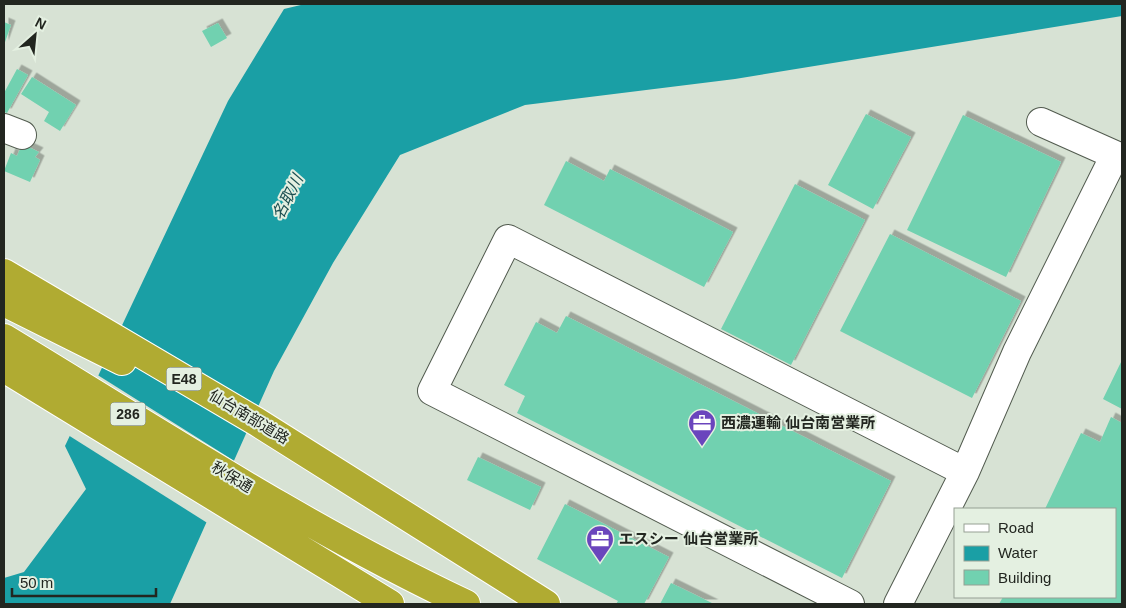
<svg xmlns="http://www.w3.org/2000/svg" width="1126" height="608" viewBox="0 0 1126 608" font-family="Helvetica,'Noto Sans JP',sans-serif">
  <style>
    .water { fill: #1a9fa5 }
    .pier { fill: #d7e2d4 }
    .building { fill: #71d1b0; filter: url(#shadow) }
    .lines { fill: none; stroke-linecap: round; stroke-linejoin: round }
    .minor-casing { stroke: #525b4f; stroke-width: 30 }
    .highway-casing { stroke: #fff; stroke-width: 30 }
    .minor { stroke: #fff; stroke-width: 28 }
    .highway { stroke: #b0ab32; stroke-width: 28 }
    .labels { text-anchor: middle; stroke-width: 4; stroke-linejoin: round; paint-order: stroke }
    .shield { fill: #e4f0e1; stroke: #5c635a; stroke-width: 1 }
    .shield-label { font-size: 14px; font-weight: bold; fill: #222620 }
    .street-label { font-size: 15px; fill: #222620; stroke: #e4f0e1 }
    .poi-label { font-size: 15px; font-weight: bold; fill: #222620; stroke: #e4f0e1; text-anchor: start }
    .water-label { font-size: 16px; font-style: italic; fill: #1c4f51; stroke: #e4f0e1 }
  </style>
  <defs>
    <filter id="shadow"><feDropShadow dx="4.5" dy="-4.5" stdDeviation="0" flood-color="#0004"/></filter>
  </defs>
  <rect width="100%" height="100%" fill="#d7e2d4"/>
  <path class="water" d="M305,4H1122V16L735,79L525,105L400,155L333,263L274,371L170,604H4V578L24,572L86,489L65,446L228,101L284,9Z"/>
  <path class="pier" d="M96,374L236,462L209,524L68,435Z"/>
  <path class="building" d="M4,22L11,25L4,45Z
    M218,23L227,38L211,47L202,31Z
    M17,69L28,75L7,113L4,112V93Z
    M32,77L76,105L60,131L44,121L49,112L21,94Z
    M866,114L911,137L873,209L828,185Z
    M963,115L1061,162L1006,277L907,230Z
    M22,144L39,152L35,157L40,160L30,182L4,171L11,153L17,156Z
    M566,161L604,181L610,169L733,232L704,287L544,205Z
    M795,184L865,220L791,365L721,329Z
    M890,234L1021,301L972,398L840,331Z
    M566,316L891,481L842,578L517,413L525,396L504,385L536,322L557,333Z
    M1122,360V409L1103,399Z
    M1111,417L1122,423V604H999L1003,597H1115V509H1045L1081,433L1100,442Z
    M478,457L541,487L530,510L467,480Z
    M565,504L669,557L644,604H616L618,601L537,559Z
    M671,583L714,604H660Z"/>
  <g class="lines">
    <g class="minor-casing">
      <path id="minor" d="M4,128L22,135
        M850,604L432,391L508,239L965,472
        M898,604L965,472L1017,352L1115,155L1041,122"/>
    </g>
    <g class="highway-casing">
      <path id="highway" d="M4,273L257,422L546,604
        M4,302L122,361
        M4,338C156,430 305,528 466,604
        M4,368L390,604"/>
    </g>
    <use href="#minor" class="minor"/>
    <use href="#highway" class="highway"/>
  </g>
  <defs>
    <g id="office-pin" transform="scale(1.4375)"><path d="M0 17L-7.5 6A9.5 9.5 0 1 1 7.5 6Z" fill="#6a45bd" stroke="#e4f0e1"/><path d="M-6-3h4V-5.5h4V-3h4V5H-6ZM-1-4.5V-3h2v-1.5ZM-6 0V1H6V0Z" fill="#fff"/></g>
  </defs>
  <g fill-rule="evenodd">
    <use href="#office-pin" x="702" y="423"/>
    <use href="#office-pin" x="600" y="539"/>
  </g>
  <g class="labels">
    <g class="shield">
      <rect x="166.5" y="367.5" width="35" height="23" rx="4"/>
      <rect x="110.5" y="402.5" width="35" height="23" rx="4"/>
    </g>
    <g class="shield-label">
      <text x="184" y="384">E48</text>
      <text x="128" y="419">286</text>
    </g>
    <g class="street-label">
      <text transform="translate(249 417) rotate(31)" y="5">仙台南部道路</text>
      <text transform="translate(232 477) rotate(31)" y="5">秋保通</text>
    </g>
    <g class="poi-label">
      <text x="721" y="428">西濃運輸 仙台南営業所</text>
      <text x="619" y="544">エスシー 仙台営業所</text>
    </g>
    <g class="water-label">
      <text transform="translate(287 197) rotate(-63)" y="6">名取川</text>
    </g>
  </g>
  <rect width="1126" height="608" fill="none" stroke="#222620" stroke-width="10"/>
  <rect x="954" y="508" width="162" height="90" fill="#e4f0e1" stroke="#969f94"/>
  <rect x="964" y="524" width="25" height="8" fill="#ffffff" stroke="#969f94"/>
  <text x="998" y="533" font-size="15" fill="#222620">Road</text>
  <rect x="964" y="546" width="25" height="15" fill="#1a9fa5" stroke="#969f94"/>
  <text x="998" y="558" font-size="15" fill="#222620">Water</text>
  <rect x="964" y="570" width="25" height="15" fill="#71d1b0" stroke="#969f94"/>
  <text x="998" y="583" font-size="15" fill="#222620">Building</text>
  <g transform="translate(35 35) rotate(27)" stroke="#e4f0e1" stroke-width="4" paint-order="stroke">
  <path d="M0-4L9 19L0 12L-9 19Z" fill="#222620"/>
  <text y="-8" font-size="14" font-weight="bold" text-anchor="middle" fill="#222620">N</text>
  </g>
  <path d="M12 588v8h144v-8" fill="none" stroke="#222620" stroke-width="2.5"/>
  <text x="20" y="588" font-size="15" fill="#222620" stroke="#e4f0e1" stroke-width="4" paint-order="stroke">50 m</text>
</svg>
